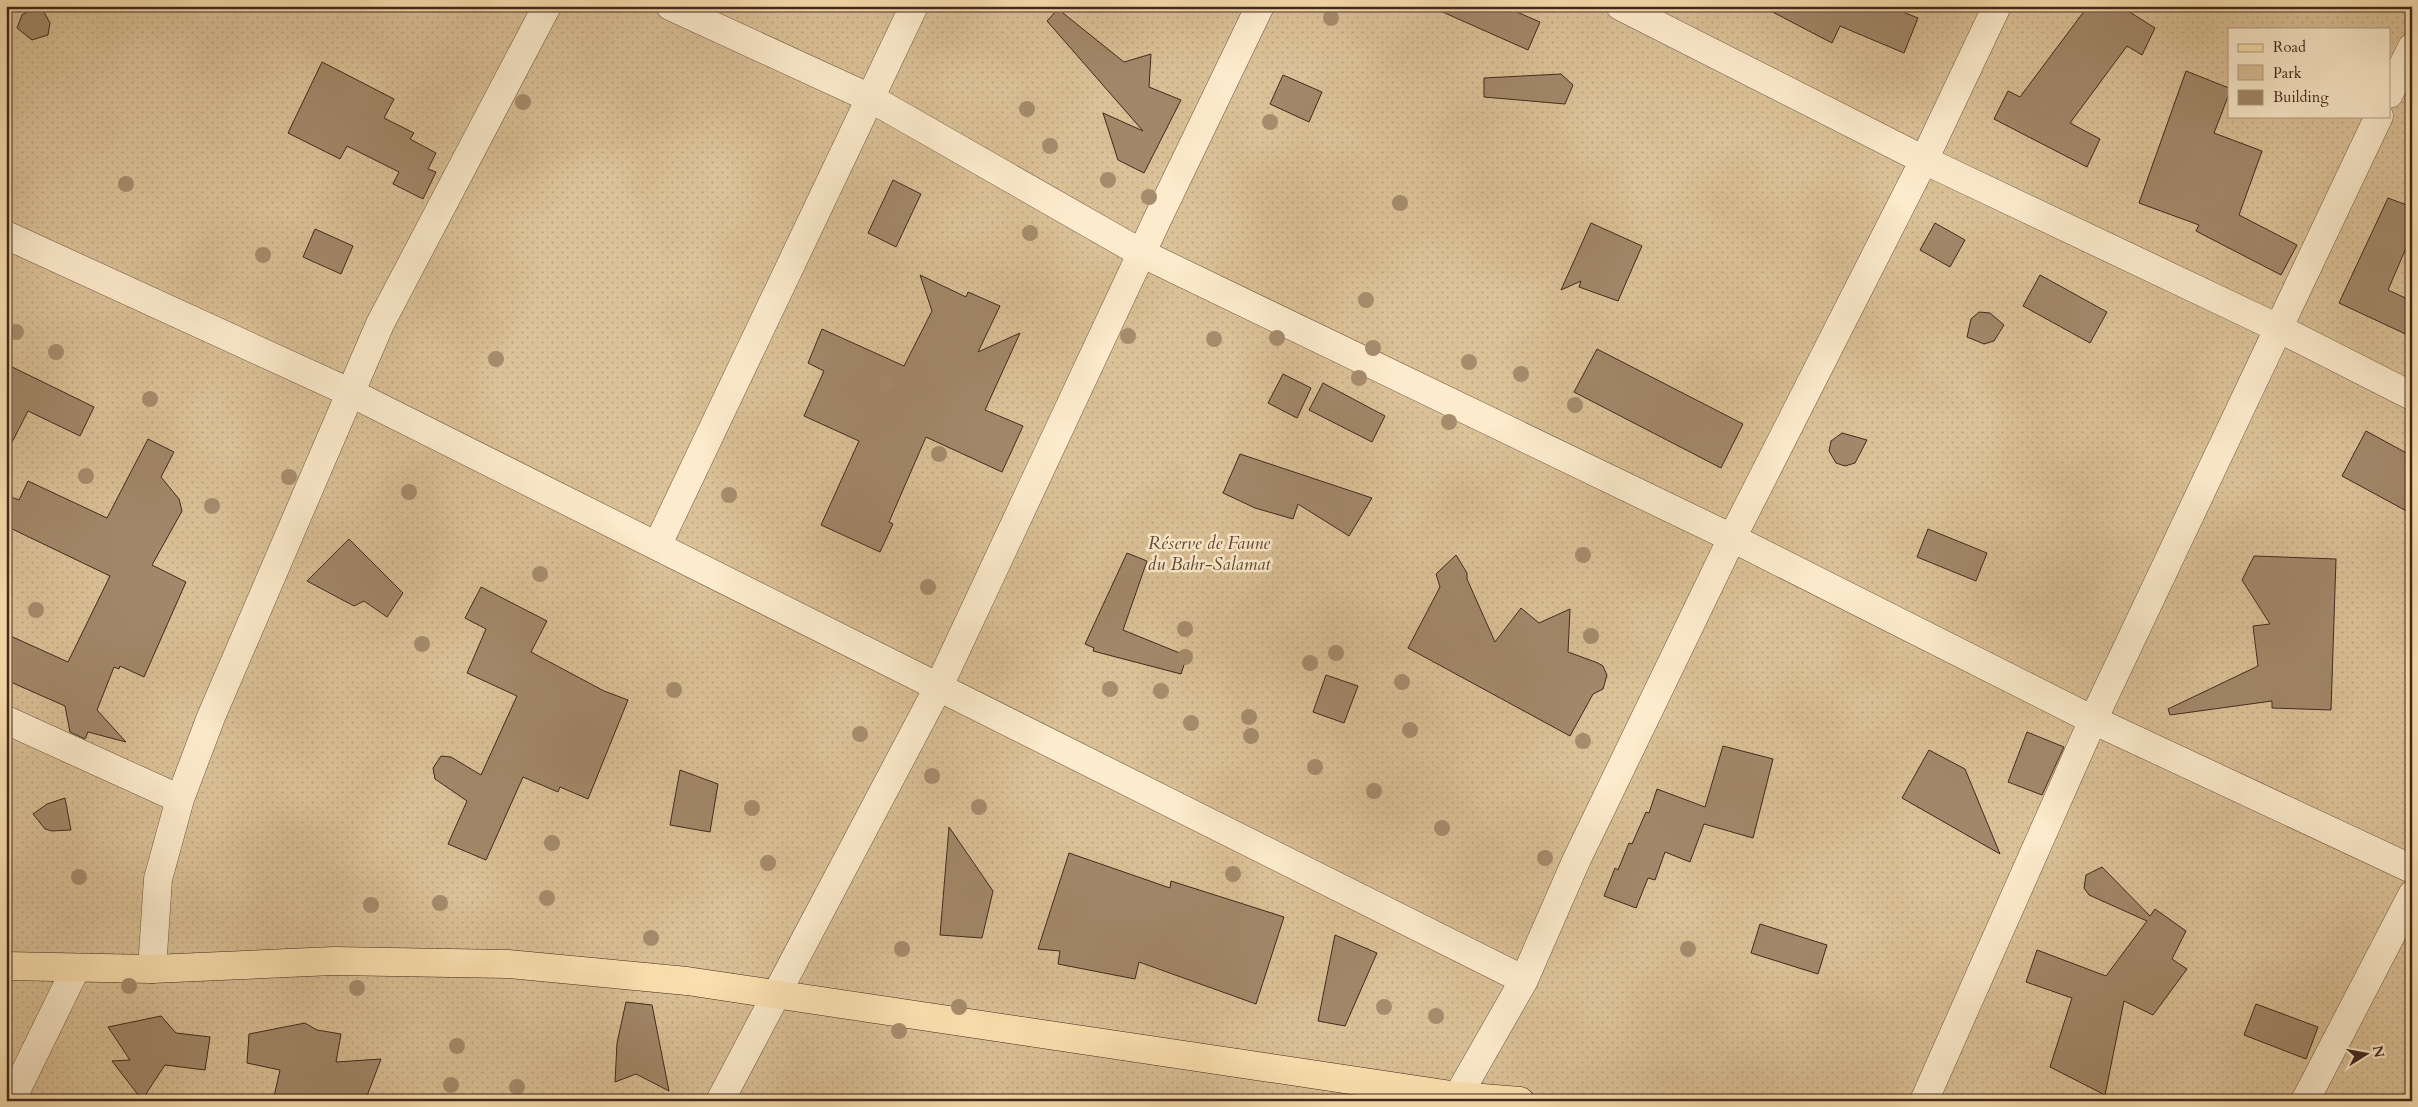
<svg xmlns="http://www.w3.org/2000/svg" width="2418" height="1107" viewBox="0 0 2418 1107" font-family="Cardo,serif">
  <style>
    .green { fill: url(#green-dots); stroke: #8e755a; fill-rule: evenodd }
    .building { fill: #a2886a; stroke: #41291e }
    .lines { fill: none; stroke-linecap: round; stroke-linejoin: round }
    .minor-casing { stroke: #705742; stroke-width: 29 }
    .primary-casing { stroke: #41291e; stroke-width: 29 }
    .minor { stroke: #fcebcc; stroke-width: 28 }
    .primary { stroke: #fbe0b0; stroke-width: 28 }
    .tree { fill: #a68c6d }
    .labels { text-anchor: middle; stroke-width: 5; stroke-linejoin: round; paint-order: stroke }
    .park-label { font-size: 18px; font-style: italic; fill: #604736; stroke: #fcebcc }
  </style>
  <defs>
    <pattern id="green-dots" width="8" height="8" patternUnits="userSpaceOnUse" patternTransform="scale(1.25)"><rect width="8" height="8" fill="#dbc197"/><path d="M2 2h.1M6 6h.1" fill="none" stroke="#bda682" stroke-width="1.8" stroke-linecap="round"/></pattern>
  </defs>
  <rect width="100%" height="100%" fill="#fbe0b0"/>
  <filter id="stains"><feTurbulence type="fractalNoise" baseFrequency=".004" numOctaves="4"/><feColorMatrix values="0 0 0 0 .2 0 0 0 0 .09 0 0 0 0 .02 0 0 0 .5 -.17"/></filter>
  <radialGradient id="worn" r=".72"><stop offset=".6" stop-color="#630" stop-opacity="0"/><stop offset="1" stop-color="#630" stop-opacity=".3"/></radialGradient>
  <path class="green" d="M6,6H2412V1101H6ZM2229,29H2389V116H2229Z"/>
  <path class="building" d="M1429,6H1503L1540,22L1528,50Z
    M1761,6H1888L1918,18L1904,53L1840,26L1832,43Z
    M2088,6H2120L2155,28L2142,55L2127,46L2070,123L2100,139L2087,167L1994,119L2008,91L2020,97Z
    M32,9L44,12L50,23L48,35L32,40L17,28L22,15Z
    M1058,9L1124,62L1151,54L1149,87L1181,100L1144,173L1118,160L1103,113L1143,131L1047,21Z
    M322,62L394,99L384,118L414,133L410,139L436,153L428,169L436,172L423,199L393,184L399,172L347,146L340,159L288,133Z
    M2186,71L2229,88V94L2214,133L2262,151L2239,215L2297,245L2281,275L2196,231L2199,225L2139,203Z
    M1561,74L1573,85L1565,104L1484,97V78Z
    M1283,75L1322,92L1309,122L1270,104Z
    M893,180L921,194L896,247L868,233Z
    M2388,198L2412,207V234L2388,290L2412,301V337L2339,303Z
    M1591,223L1642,246L1618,301L1579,287L1581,281L1561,290Z
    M1935,223L1965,240L1950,267L1920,250Z
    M315,229L353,246L341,274L303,257Z
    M920,275L966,297L968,292L1000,306L978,352L1020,333L985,410L1023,426L1002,472L926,437L889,522L893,524L880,552L821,525L859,441L804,416L824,371L808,363L822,329L904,366L932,311Z
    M2040,275L2107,312L2090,343L2023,306Z
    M1979,312L1990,313L2004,325L1994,341L1984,344L1967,337L1971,319Z
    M1597,349L1743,424L1721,468L1574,392Z
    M6,364L94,407L80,436L28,411L6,454Z
    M1283,374L1311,388L1297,418L1268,403Z
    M1323,383L1385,416L1372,442L1309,410Z
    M2366,431L2412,456V514L2342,476Z
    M1842,433L1867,440L1855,463L1845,466L1836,463L1829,451L1831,441Z
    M148,439L174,452L161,477L179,499L182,511L152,565L186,582L144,677L120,666L119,669L114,667L97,710L126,742L88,732L85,739L70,732L65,706L6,680V634L68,662L110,576L6,526V495L19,500L28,481L107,518Z
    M1240,454L1372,498L1349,536L1298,504L1293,519L1255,508L1223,493Z
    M1928,529L1987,553L1976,581L1917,557Z
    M349,539L403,593L387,617L364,601L354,606L307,581Z
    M1127,553L1147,561L1123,630L1187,656L1181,674L1093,651L1094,648L1085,644Z
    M1456,555L1467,573V579L1495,642L1521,608L1539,623L1570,609L1568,652L1598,663L1603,666L1607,675L1603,689L1593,694L1570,736L1408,648L1440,587L1436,574Z
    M2254,556L2336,559L2331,710L2272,708V701L2170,715L2168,709L2258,666L2253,626L2270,624L2242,580Z
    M481,587L547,621L531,652L604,691L628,700L588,799L560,787L558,792L523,777L486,860L448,844L467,801L435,779L433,768L441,756L451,757L481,775L517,696L467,673L486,629L465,618Z
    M1326,675L1358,686L1344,723L1313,712Z
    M2027,732L2064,747L2042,795L2008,782Z
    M1723,746L1773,759L1753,838L1704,824L1690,862L1665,852L1655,880L1648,878L1636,908L1604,896L1615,868L1618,870L1629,843L1632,844L1646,812L1649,813L1657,789L1705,807Z
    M1929,750L1965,769L2000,854L1902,798Z
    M680,770L718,784L710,832L670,825Z
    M65,798L71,830L52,831L45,829L33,814L47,804Z
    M949,827L993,891L982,938L940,935Z
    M1069,853L1170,888L1171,881L1284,917L1256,1004L1139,962L1135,979L1058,964L1060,951L1038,949Z
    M2102,867L2150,916L2155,909L2186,931L2172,959L2187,969L2153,1015L2124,1001L2105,1095L2050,1067L2072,998L2026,982L2037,950L2106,976L2147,921L2089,895L2084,888L2086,875Z
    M1760,924L1827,945L1818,974L1751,953Z
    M1335,935L1377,953L1345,1026L1318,1021Z
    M626,1002L652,1005L669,1091L636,1074L615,1082L617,1043Z
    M2256,1004L2318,1027L2306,1059L2244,1035Z
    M161,1016L176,1033L210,1037L205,1070L165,1065L142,1100L112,1061L130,1060L108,1027Z
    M305,1023L317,1030L341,1034L336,1062L381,1059L365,1101H273L280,1070L247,1063L249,1034Z"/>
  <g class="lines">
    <g class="minor-casing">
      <path id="minor" d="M670,6L870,98L1141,253L1732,538L2093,720L2412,869
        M1620,6L1924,160L2278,328L2412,396
        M2389,94L2412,47
        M6,235L351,393L1524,980
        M657,546L914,6
        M6,720L180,799
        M152,969L158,879L180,799L211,717L380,324L547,6
        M11,1101L76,968
        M720,1101L939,686L1157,220L1260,6
        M1455,1101L1524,980L1576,861L1732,538L1924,160L1997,6
        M1924,1101L2093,720L2379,116
        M2305,1101L2412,895"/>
    </g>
    <g class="primary-casing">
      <path id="primary" d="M6,966L152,969L333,961L508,964L687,981L1458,1096L1520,1101"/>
    </g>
    <use href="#minor" class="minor"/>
    <use href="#primary" class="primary"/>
  </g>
  <g class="tree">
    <circle cx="1331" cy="18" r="8"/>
    <circle cx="523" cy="102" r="8"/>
    <circle cx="1027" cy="109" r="8"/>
    <circle cx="1270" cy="122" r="8"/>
    <circle cx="1050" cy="146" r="8"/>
    <circle cx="1108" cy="180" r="8"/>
    <circle cx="126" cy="184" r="8"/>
    <circle cx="1149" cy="197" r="8"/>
    <circle cx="1400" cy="203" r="8"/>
    <circle cx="1030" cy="233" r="8"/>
    <circle cx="263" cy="255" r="8"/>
    <circle cx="1366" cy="300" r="8"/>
    <circle cx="16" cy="332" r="8"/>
    <circle cx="1128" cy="336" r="8"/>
    <circle cx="1277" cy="338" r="8"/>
    <circle cx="1214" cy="339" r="8"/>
    <circle cx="1373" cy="348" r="8"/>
    <circle cx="56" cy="352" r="8"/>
    <circle cx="496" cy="359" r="8"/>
    <circle cx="1469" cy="362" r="8"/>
    <circle cx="1521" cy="374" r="8"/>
    <circle cx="1359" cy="378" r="8"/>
    <circle cx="886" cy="384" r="8"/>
    <circle cx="150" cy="399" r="8"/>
    <circle cx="1575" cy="405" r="8"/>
    <circle cx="1449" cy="422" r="8"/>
    <circle cx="939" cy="454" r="8"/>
    <circle cx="86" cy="476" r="8"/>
    <circle cx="289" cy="477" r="8"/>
    <circle cx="409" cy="492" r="8"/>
    <circle cx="729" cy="495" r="8"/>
    <circle cx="212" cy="506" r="8"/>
    <circle cx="1583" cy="555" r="8"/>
    <circle cx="540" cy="574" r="8"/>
    <circle cx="928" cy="587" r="8"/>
    <circle cx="36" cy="610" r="8"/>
    <circle cx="1185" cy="629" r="8"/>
    <circle cx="1591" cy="636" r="8"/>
    <circle cx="422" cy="644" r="8"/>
    <circle cx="1336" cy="653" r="8"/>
    <circle cx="1185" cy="657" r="8"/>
    <circle cx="1310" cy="663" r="8"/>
    <circle cx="1402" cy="682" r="8"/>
    <circle cx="1110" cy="689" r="8"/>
    <circle cx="674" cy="690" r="8"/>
    <circle cx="1161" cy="691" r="8"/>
    <circle cx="1249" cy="717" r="8"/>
    <circle cx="1191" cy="723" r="8"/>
    <circle cx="1410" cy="730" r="8"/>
    <circle cx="860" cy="734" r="8"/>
    <circle cx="1251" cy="736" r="8"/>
    <circle cx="1583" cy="741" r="8"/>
    <circle cx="1315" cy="767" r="8"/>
    <circle cx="932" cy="776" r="8"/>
    <circle cx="1374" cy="791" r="8"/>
    <circle cx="979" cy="807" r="8"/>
    <circle cx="752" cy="808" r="8"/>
    <circle cx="1442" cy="828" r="8"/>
    <circle cx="552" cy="843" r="8"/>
    <circle cx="1545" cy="858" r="8"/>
    <circle cx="768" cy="863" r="8"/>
    <circle cx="1233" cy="874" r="8"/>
    <circle cx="79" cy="877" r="8"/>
    <circle cx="547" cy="898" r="8"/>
    <circle cx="440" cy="903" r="8"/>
    <circle cx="371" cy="905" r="8"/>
    <circle cx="651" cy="938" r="8"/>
    <circle cx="902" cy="949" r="8"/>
    <circle cx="1688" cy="949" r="8"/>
    <circle cx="129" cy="986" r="8"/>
    <circle cx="357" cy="988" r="8"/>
    <circle cx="959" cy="1007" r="8"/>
    <circle cx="1384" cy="1007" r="8"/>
    <circle cx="1436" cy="1016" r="8"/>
    <circle cx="899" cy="1031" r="8"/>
    <circle cx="457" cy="1046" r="8"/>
    <circle cx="451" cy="1085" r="8"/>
    <circle cx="517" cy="1087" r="8"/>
  </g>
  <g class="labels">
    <g class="park-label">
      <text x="1209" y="549">Réserve de Faune<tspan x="1209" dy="21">du Bahr-Salamat</tspan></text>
    </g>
  </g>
  <rect width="2418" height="1107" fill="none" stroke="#fbe0b0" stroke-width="25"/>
  <rect x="8" y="8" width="2403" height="1092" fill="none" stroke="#41291e" stroke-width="2.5"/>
  <rect x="12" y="12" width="2393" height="1082" fill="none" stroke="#41291e"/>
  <rect x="2228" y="28" width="162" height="90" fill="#fcebcc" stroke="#b19d86"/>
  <rect x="2238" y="44" width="25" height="8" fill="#fbe0b0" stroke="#b19d86"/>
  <text x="2273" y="52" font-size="15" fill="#41291e">Road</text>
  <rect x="2238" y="65" width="25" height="15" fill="#dbc197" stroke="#b19d86"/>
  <text x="2273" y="78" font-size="15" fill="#41291e">Park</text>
  <rect x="2238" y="90" width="25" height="15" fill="#a2886a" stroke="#b19d86"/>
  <text x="2273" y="102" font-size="15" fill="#41291e">Building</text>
  <g transform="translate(2366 1054) rotate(79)" stroke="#fcebcc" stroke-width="4" paint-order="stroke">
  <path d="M0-4L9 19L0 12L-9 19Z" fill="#41291e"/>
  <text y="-8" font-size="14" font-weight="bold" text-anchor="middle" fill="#41291e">N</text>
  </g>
  <rect width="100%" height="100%" filter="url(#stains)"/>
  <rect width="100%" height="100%" fill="url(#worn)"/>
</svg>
